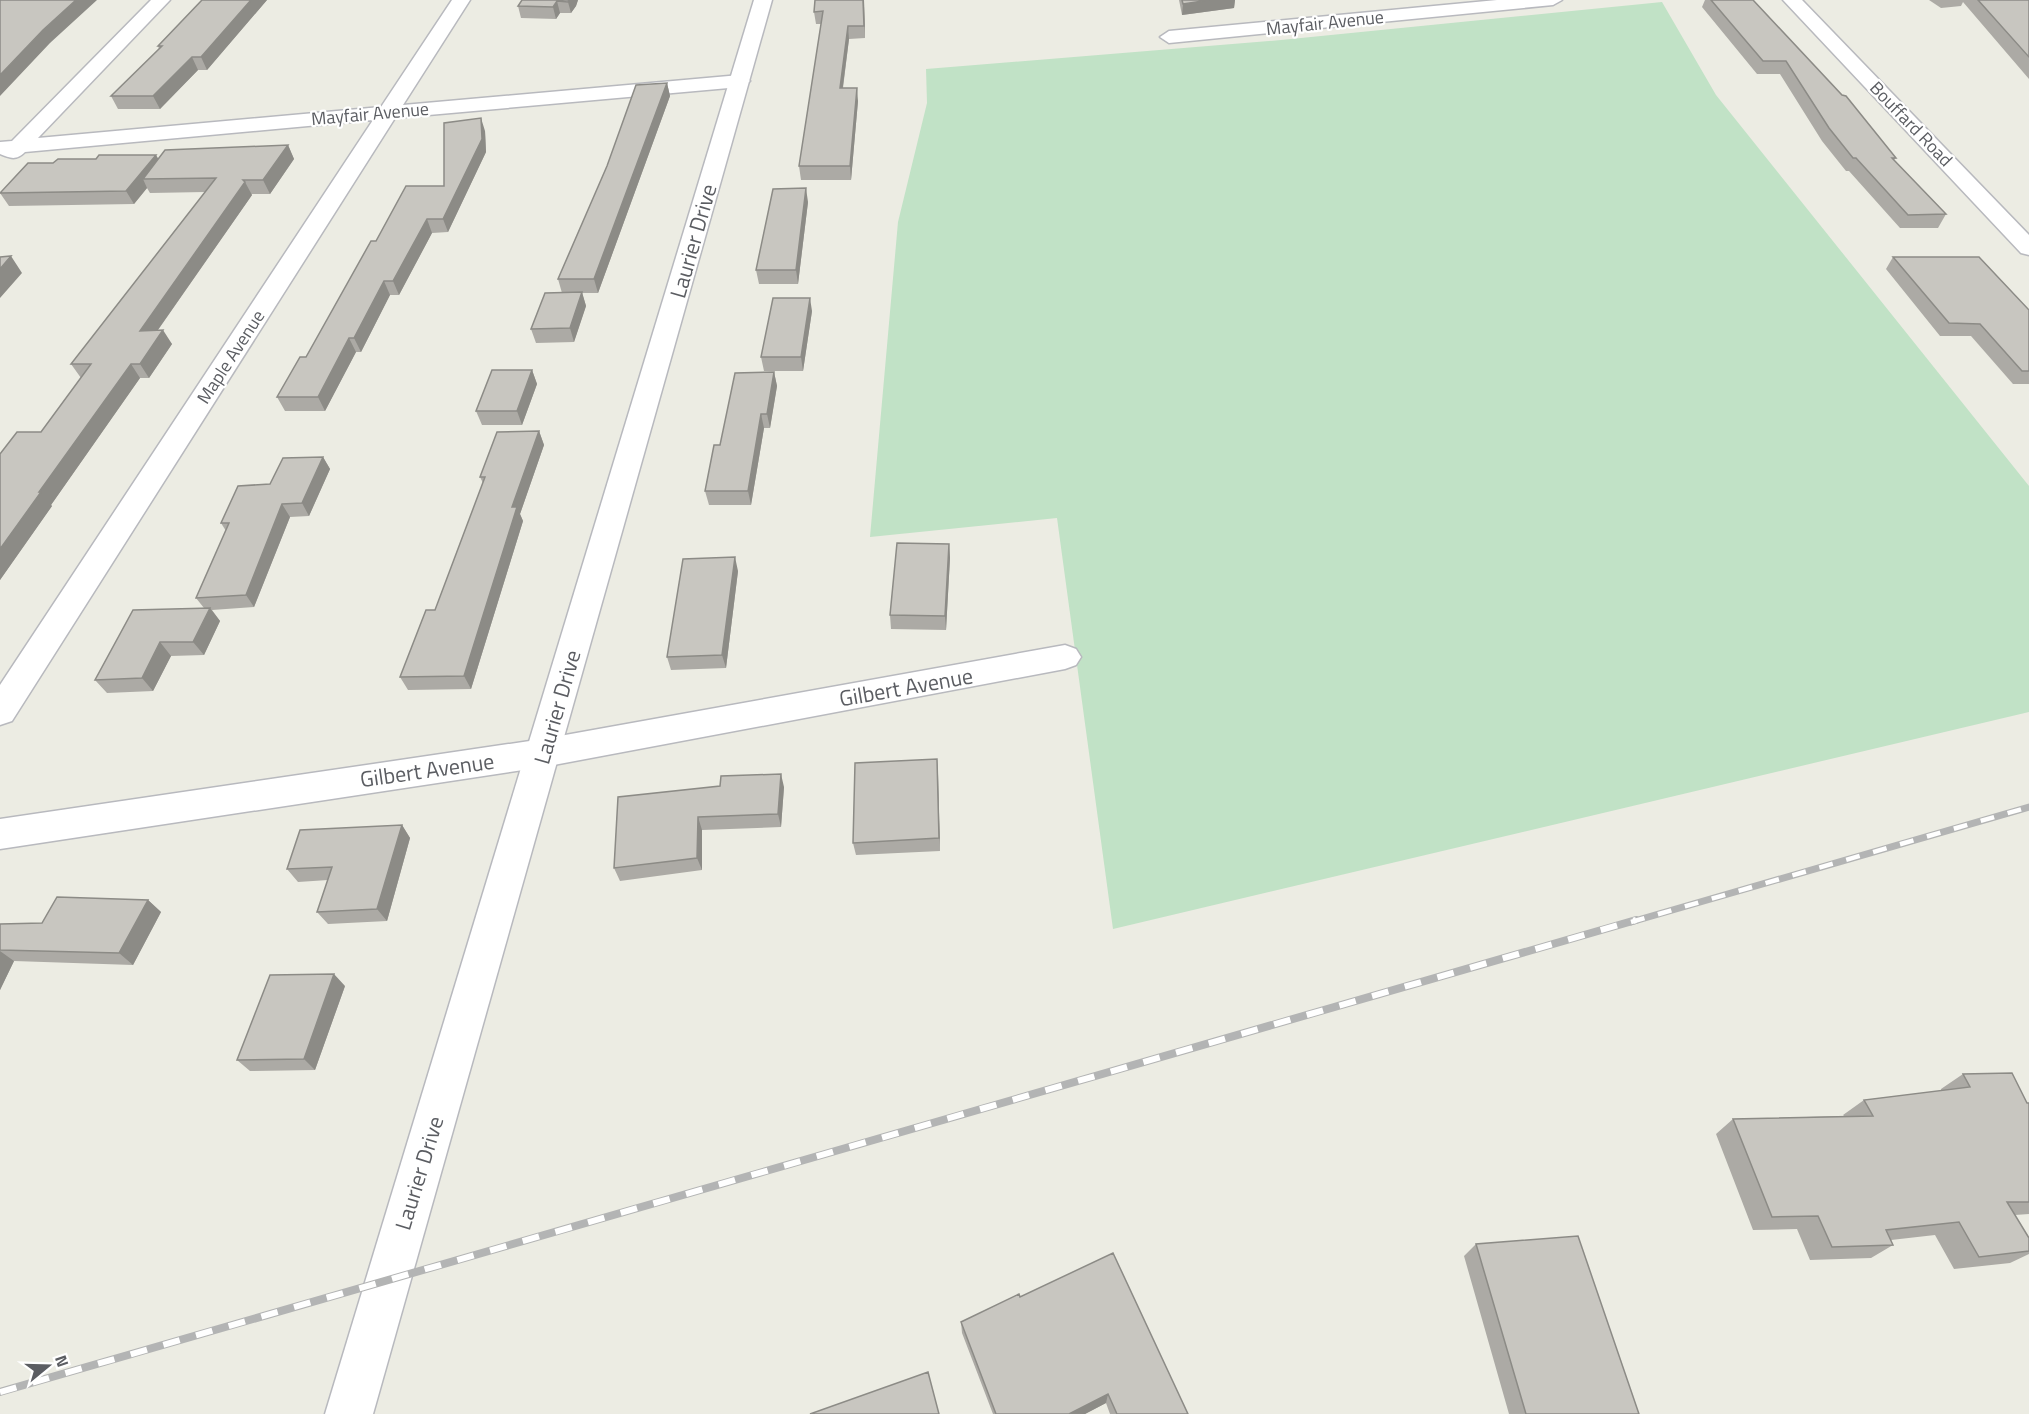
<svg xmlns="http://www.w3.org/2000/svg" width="2029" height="1414" viewBox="0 0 2029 1414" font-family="'Titillium Web',sans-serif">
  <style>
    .green { fill: #c1e2c6 }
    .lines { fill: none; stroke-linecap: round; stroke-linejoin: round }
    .minor-casing { stroke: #b8b9be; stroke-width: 3 }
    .tertiary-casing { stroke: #b8b9be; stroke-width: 3 }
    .minor { fill: #fff; fill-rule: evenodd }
    .tertiary { fill: #fff; fill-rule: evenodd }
    .rail-far1-casing { stroke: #b3b4b4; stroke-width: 7 }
    .rail-casing { stroke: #b3b4b4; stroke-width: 8 }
    .rail-far1 { stroke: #fff; stroke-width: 4.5; stroke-dasharray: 14; stroke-linecap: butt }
    .rail { stroke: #fff; stroke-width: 6; stroke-dasharray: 17; stroke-linecap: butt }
    .wall { fill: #acaaa5 }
    .shaded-wall { fill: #8c8b86 }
    .building { fill: #c8c6c0; stroke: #8c8b86; stroke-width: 1.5 }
    .labels { text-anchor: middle; stroke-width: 4.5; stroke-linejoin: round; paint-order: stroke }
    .far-street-label { font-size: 18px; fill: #5b5d62; stroke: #fff }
    .street-label { font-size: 22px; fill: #5b5d62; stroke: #fff }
  </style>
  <rect width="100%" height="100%" fill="#ecece3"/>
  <path class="green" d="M1662,2L1716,95L2029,486V712L1113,929L1057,518L870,537L898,222L927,103L926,69L1281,40Z"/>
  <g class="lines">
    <g class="minor-casing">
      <path id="minor" d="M151,0H170L38,138L381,107L452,0H470L403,105L740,75L750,81L740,87L395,118L12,721L0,725V685L373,120L25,152C16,161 10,158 0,154V142L12,141Z
        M1497,0H1562L1553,5L1169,43L1160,37L1169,31Z
        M1783,0H1802L2029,235V255L2021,253Z
        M1065,645L1076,649L1081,657L1076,665L1065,669L543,767L0,849V819L543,739Z"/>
    </g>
    <g class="tertiary-casing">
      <path id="tertiary" d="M754,0H772L373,1414H325Z"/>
    </g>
    <use href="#minor" class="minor"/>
    <use href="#tertiary" class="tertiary"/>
    <g class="rail-far1-casing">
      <path id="rail-far1" d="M1631,922L2029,807"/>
    </g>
    <g class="rail-casing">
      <path id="rail" d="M0,1392L1636,920"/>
    </g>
    <use href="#rail-far1" class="rail-far1"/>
    <use href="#rail" class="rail"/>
  </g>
  <path class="wall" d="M202,0H267L207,70H198L160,109H118L111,96L159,49L158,46Z
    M522,0H578L576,6L571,13H560L556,19L521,18L518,6Z
    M815,0H864L865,38L849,39L843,88L858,101L851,180H801L799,166L821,24H816L814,12Z
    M1179,0H1235L1234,8L1182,15Z
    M1705,0H1753L1896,158L1894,160L1946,214L1938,228H1900L1849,171H1846L1822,141L1780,74H1757L1702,7Z
    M1929,0H2029V79L1963,2L1961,6L1941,8Z
    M667,83L670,96L598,293H582L586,306L574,342L536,343L531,329L562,293L558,279Z
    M485,131L486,152L448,232L432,233L399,295H390L361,352H356L325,411H285L277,397L306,357L376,241L444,186Z
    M288,145L294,159L270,194H251L252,195L158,330L172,344L149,378H140L51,505L52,506L0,580V454L41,432L81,378L71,364L205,192L150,193L147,188L134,204L9,206L0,193L53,163L159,159Z
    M808,202L798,284H759L756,270Z
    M1893,257L2029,310V384H2013L1971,336H1940L1886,269Z
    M812,311L803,371H764L761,357Z
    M532,370L537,384L522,425H482L476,411Z
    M774,372L777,386L770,428H764L751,505H709L705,491L720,445Z
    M539,431L544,445L520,514L523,521L471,689L408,690L400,677L435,610L483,483L480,477Z
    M323,457L330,469L309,516L290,517L254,607L212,610L220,621L204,655L171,656L153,691L107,693L95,680L204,608L196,598L226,531L221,523L270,484Z
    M949,544L950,558L946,630L891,629L890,615Z
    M738,571L726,668L671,670L667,657Z
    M937,759L940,851L856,855L853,843Z
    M784,787L781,827L702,830V870L620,881L614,868L618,797Z
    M402,825L410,838L387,921L328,924L317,912L328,880L298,882L287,869Z
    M148,900L161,912L133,965L14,961L0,990V924L42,923Z
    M345,986L315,1070L250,1071L237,1060Z
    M1963,1074L2027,1103H2029V1214L2015,1215L2029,1238V1254L2010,1263L1954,1269L1935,1235L1891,1240L1893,1245L1871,1258L1810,1260L1797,1229L1753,1230L1716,1134L1733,1119L1844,1116L1843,1115L1864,1100L1941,1091V1089Z
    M1476,1244L1639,1414H1509L1464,1256Z
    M1020,1297L1188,1414H1110L1106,1403L1085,1414H993L962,1333L961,1322Z"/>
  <path class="shaded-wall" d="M76,0H97L50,43L0,96V75L43,30Z
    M251,0H267L207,70L201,57Z
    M569,0H578L576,6L571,13L568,2Z
    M863,0H864L865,38L864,26Z
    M1209,0H1235L1234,8L1182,15L1183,4Z
    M557,1L560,13L556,19L553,7Z
    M848,26L849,39L841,101L840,88Z
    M192,57L198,70L160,109L153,96Z
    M667,83L670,96L598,293L594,279Z
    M857,88L858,101L851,180L850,166Z
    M481,118L485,131L486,152L448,232L443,219Z
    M288,145L294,159L270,194L263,180Z
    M156,155L164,168L143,179L147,188L134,204L126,191Z
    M245,182L252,195L148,344L140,331Z
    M806,188L808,202L798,284L796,270Z
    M427,219L432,233L399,295L393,281Z
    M11,256L22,273L0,298V269Z
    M384,281L390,295L361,352L354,338Z
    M582,292L586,306L574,342L570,328Z
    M810,298L812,311L803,371L801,357Z
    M163,330L172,344L149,378L140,364Z
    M349,338L356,352L325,411L318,397Z
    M131,364L140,378L51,505L52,506L0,580V549L39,492Z
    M532,370L537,384L522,425L517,411Z
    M774,372L777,386L770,428L767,414Z
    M761,414L764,428L751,505L748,491Z
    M539,431L544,445L520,514L523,521L471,689L464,676L512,507Z
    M323,457L330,469L309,516L302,503Z
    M282,504L290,517L254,607L246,595Z
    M949,544L950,558L946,630L945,616Z
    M735,557L738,571L726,668L722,655Z
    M210,608L220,621L204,655L193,642Z
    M160,642L171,656L153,691L142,678Z
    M937,759L938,773L940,851L939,838Z
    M781,774L784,787L781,827L778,814Z
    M698,817L702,830V870L697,858Z
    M402,825L410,838L387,921L377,909Z
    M148,900L161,912L133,965L119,953Z
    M0,951L14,961L0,990Z
    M334,974L345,986L315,1070L304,1059Z
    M1108,1394L1106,1403L1085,1414H1069Z"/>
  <path class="building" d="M0,0H76L43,30L0,75Z
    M202,0H251L201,57H192L153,96H111L162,46H158Z
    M522,0H569L568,2L557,1L553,7L518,6Z
    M815,0H863L864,26H848L840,88H857L850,166H799L823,11L814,12Z
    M1182,0H1209L1183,4Z
    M1711,0H1753L1842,95L1846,96L1896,158H1892L1946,214L1908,215L1856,158H1853L1829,128L1786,61H1763Z
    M1978,0H2029V57Z
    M667,83L594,279H558L607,166L636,85Z
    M481,118L482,139L443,219H427L393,281H384L354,338H349L318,397H277L300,357H306L371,241H376L406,186H444V123Z
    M288,145L263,180H243L245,182L140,331L163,330L140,364H131L39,492H41L0,549V454L17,432H41L91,364H71L216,178L143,179L165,150Z
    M99,155H156L126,191L0,193L28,163H53L58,159H96Z
    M806,188L796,270H756L773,189Z
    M11,256L0,269V257Z
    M1893,257H1979L2029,310V371H2022L1980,324L1949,323Z
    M582,292L570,328L531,329L545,293Z
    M773,298H810L801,357H761Z
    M492,370H532L517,411H476Z
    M774,372L767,414H761L748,491H705L714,445H720L735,373Z
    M539,431L512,507H517L464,676L400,677L426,610H435L485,477H480L497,432Z
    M323,457L302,503L282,504L246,595L196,598L229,523H221L238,486L270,484L283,458Z
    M897,543L949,544L945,616L890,615Z
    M735,557L722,655L667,657L683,559Z
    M210,608L193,642H160L142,678L95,680L133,610Z
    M937,759L939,838L853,843L855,763Z
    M781,774L778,814L698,817L697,858L614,868L618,797L720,786L721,776Z
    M402,825L377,909L317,912L332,867L287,869L300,830Z
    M57,897L148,900L119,953L0,950V924L42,923Z
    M334,974L304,1059L237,1060L270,975Z
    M2012,1073L2027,1103H2029V1202H2007L2029,1238V1251L1979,1257L1959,1222L1886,1230L1893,1245L1832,1247L1818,1216L1772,1217L1733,1119L1873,1116L1864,1100L1970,1087L1963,1074Z
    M1578,1236L1639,1414H1526L1476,1244Z
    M1113,1253L1188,1414H1117L1108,1394L1069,1414H996L961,1322L1019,1294L1020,1297Z
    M928,1372L939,1414H810Z"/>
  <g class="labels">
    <g class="far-street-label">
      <text transform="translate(1325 23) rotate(-6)" y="6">Mayfair Avenue</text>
      <text transform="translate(370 114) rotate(-5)" y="6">Mayfair Avenue</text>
      <text transform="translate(1911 124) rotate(46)" y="6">Bouffard Road</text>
      <text transform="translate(231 357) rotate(-57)" y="6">Maple Avenue</text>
    </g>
    <g class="street-label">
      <text transform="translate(693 241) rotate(-74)" y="8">Laurier Drive</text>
      <text transform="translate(906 687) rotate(-10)" y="8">Gilbert Avenue</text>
      <text transform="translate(557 707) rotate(-74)" y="8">Laurier Drive</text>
      <text transform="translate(427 770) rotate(-8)" y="8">Gilbert Avenue</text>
      <text transform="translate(419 1173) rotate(-73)" y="8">Laurier Drive</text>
    </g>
  </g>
  <g transform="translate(48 1366) rotate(71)" stroke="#ffffff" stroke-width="4.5" paint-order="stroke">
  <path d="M0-4.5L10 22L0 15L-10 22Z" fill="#5b5d62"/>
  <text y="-9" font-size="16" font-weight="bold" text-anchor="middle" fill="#5b5d62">N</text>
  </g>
</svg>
